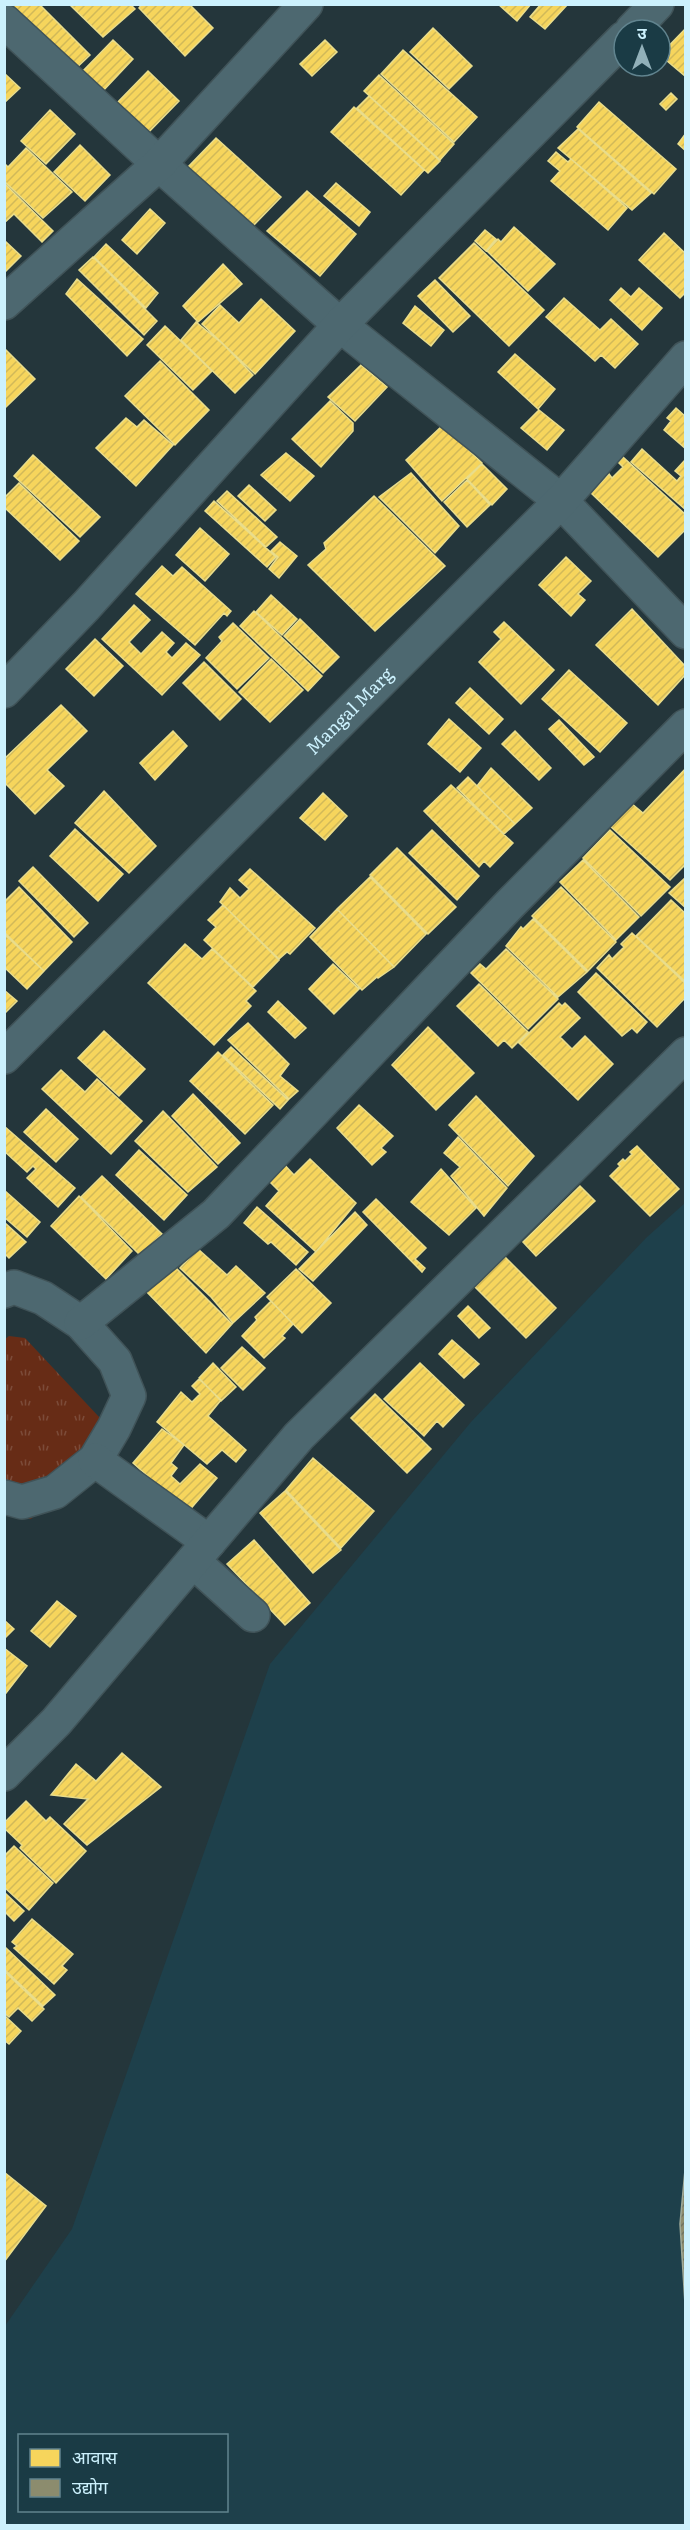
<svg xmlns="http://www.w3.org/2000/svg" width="690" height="2530" viewBox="0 0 690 2530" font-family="Literata,'Noto Sans Devanagari',serif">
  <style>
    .built { fill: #1e404b; fill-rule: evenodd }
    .park { fill: url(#park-tufts) }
    .homes { fill: url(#homes-hatch); stroke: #e9dd8c; stroke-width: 1.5 }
    .industry { fill: url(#industry-hatch); stroke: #9faa99; stroke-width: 1.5 }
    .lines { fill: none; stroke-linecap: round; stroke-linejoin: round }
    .minor-casing { stroke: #405358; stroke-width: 36 }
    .minor { stroke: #4d6870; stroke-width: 33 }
    .labels { text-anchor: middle; stroke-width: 6; stroke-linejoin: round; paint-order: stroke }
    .street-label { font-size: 18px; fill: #ccf1fd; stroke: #1a3b45 }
  </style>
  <defs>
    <pattern id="park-tufts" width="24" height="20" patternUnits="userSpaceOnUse" patternTransform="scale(1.5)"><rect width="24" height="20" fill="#672c16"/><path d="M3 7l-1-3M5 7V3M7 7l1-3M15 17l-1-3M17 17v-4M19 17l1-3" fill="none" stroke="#7c4b39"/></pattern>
    <pattern id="homes-hatch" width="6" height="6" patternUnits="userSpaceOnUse" patternTransform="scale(1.5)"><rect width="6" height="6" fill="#f6d55c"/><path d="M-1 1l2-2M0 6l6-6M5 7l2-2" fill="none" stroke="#d1b959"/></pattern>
    <pattern id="industry-hatch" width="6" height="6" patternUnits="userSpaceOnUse" patternTransform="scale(1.5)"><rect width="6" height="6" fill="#8c8c6e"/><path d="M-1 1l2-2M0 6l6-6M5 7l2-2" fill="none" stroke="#707462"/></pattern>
  </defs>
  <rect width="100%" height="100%" fill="#24363b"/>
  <path class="built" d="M685,1203V2525L5,2526V2326L72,2229L270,1664L471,1422L646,1238ZM20,2436H226V2510H20Z"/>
  <path class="park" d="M9,1336L25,1338L100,1418L103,1449L31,1519L16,1517L5,1509L4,1340Z"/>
  <path class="homes" d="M15,4H39L90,55L71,73L9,11Z
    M69,4H130L135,9L103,37Z
    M142,4H189L213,28L185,56L139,8Z
    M498,4H531L517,21Z
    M541,4H568L545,29L530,17Z
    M433,28L472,66L449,89L410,52Z
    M686,28V77L660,55Z
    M113,40L133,59L102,92L81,73Z
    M325,40L337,52L312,76L300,64Z
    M403,50L477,117L454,142L381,74Z
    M148,71L179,101L145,136L114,106Z
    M4,73L20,88L4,103Z
    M379,75L454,144L440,160L364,91Z
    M671,93L677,99L666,110L660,104Z
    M369,96L440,161L428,173L357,108Z
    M599,102L676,169L654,194L577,127Z
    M354,107L424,170L401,195L331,132Z
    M50,110L75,134L46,164L21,141Z
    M578,129L651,193L632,210L558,148Z
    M686,133V151L678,144Z
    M216,138L281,197L250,229L187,168Z
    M80,145L110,175L85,201L54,172Z
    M26,148L72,192L43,218L4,181V163L8,167Z
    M556,152L568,162L571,159L627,208L608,230L551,181L560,171L548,161Z
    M4,183L53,231L42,242L14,214L4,223Z
    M336,183L370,212L359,226L324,196Z
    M307,191L356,234L320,276L267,231Z
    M150,209L165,223L137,254L122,240Z
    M514,227L555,264L528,291L487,251L498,239L501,242Z
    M485,230L496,239L486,251L475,241Z
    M664,233L686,254V292L680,298L639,260Z
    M4,240L21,256L4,273Z
    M474,243L544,310L509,346L439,278Z
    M106,244L158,293L146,308L94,257Z
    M93,257L157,321L144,335L79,270Z
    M223,264L242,284L198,322L183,306Z
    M77,279L143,339L127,356L66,294Z
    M435,280L470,316L453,332L418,296Z
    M621,288L631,297L639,288L662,308L642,330L610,300Z
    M564,298L600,330L611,319L638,344L615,368L601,355L595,361L546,317Z
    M261,299L295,331L255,374L202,324L220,305L239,323Z
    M415,306L444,330L431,346L403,323Z
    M196,322L224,345L253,375L235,393L181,340Z
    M165,326L212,371L193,390L147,345Z
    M5,349L35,379L6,407L4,405Z
    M515,354L555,389L538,409L498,372Z
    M160,361L209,410L175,445L125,396Z
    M361,365L387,387L355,421L328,397Z
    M330,401L353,423V431L321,467L292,439Z
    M676,408L686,417V449L664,430L671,421L667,418Z
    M539,410L564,430L547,450L521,428Z
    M126,418L137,427L144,420L173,445L136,486L96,448Z
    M443,425L482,463L442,501L406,460Z
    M642,449L677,481L681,476L675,471L686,459V510L631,462Z
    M286,453L314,476L290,501L261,475Z
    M33,455L100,517L80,537L14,476Z
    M623,457L686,515V529L658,557L591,493L609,474L612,478L623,467L618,462Z
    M482,464L507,489L492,505L467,479Z
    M411,473L459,526L435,553L379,497Z
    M467,480L490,505L467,527L444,502Z
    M19,483L79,541L60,560L4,507V498Z
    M249,485L276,510L265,521L238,496Z
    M227,491L277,537L266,547L217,501Z
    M374,496L445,566L375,631L308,565L326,549L324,543Z
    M214,501L276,557L267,567L205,511Z
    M200,528L229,554L205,581L176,555Z
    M280,542L297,556L279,578L269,569L278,557L271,551Z
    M566,557L591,581L578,594L585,600L571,616L539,585Z
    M162,566L173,576L182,567L231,611L227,616L224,613L195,645L136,594Z
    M271,595L297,619L282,635L256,612Z
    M134,605L150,620L129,642L141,654L162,632L174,643L166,652L172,658L186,643L200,655L162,695L102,639Z
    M632,609L686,667V674L658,705L596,645Z
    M254,611L322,676L308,691L240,626Z
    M300,619L339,657L323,673L284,636Z
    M504,622L554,670L521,704L479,662L501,639L494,632Z
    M233,623L269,658L237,689L206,658L222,641L219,637Z
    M95,639L123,666L94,696L66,669Z
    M271,659L303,690L270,722L239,692Z
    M204,662L241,699L220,720L183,683Z
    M569,670L627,723L600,752L542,699Z
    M470,688L503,719L489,734L456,703Z
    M61,705L87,731L47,770L64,786L35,814L4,782V759Z
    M449,719L481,748L460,772L428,744Z
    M559,720L594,757L584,765L549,729Z
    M173,731L187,746L155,780L140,763Z
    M515,731L551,768L539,780L502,744Z
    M491,768L532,808L515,824L477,786Z
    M686,768V864L670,880L610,826L631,803L643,813Z
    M468,777L515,824L504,834L457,788Z
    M451,785L513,843L490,867L484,861L479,867L424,811Z
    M104,791L156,846L129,873L75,823Z
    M323,793L347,816L325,840L300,818Z
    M75,829L123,874L98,901L50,856Z
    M432,830L479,876L457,900L409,853Z
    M610,830L670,887L641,916L583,858Z
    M397,848L456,907L428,934L370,875Z
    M583,860L639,917L616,940L560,882Z
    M33,867L88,923L74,937L19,881Z
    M250,869L315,928L290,954L287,952L279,959L220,902L230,888L240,898L249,889L239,880Z
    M370,877L426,934L394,967L337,909Z
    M686,877V908L669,893Z
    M19,887L72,942L44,971L4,932V902Z
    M561,887L616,942L588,971L532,916Z
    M671,900L686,914V982L636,936Z
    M223,905L279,960L253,987L204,940L216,927L208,920Z
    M337,909L394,967L378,978L377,977L362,990L310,937Z
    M533,919L587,972L558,997L506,946L521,927L523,929Z
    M632,933L686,984V997L657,1027L597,968L609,955L612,959L624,947L621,944Z
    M4,934L44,971L27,989L4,967Z
    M185,944L202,959L212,949L256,991L246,1001L251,1006L214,1045L148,983Z
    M506,949L558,999L528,1029L471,973L480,964L486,969Z
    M333,964L359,989L334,1014L309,989Z
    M596,973L647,1022L637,1033L632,1028L622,1036L578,992Z
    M479,984L528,1032L512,1048L504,1040L498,1046L457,1006Z
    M4,990L17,1001L4,1014Z
    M278,1001L306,1028L295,1038L268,1012Z
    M559,1003L562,1006L565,1003L580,1018L560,1037L572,1049L585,1036L613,1064L578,1100L519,1043Z
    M248,1023L289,1064L280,1076L298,1091L289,1099L228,1040Z
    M428,1027L474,1073L436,1110L392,1065Z
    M104,1031L145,1069L119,1096L78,1058Z
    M231,1047L288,1100L280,1109L223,1055Z
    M218,1052L273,1105L245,1134L190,1081Z
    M61,1070L85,1092L97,1079L142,1121L111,1154L42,1089Z
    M193,1094L240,1143L218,1164L172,1116Z
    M476,1096L534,1156L508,1186L449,1125Z
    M359,1105L393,1136L381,1148L386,1152L372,1165L337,1128Z
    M46,1109L78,1139L56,1162L24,1132Z
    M163,1111L217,1167L188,1192L135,1141Z
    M4,1126L75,1188L58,1207L27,1178L36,1169L33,1166L27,1172L4,1151Z
    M458,1137L507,1188L484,1216L451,1176L460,1167L444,1153Z
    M637,1146L679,1189L650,1216L610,1176L620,1166L618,1164L623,1159L625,1161L632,1154L630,1152Z
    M139,1150L187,1195L164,1220L116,1175Z
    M310,1159L356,1203L316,1252L266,1206L279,1191L265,1177L281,1161L294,1175Z
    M441,1169L476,1208L449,1235L411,1202Z
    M102,1176L162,1234L140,1255L81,1197Z
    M580,1186L595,1201L536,1256L523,1242Z
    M4,1190L40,1222L27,1237L4,1217Z
    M79,1196L132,1251L106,1279L51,1226Z
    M376,1199L426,1248L415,1259L425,1268L422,1272L363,1212Z
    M257,1207L308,1252L296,1265L271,1242L268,1244L244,1223Z
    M355,1212L367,1225L313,1281L299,1269Z
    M4,1222L26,1242L9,1258L4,1253Z
    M198,1249L227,1275L236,1266L265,1293L233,1323L211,1297L180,1268Z
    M501,1253L556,1308L526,1338L471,1283Z
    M170,1262L232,1324L206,1353L143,1288Z
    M296,1269L331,1303L302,1333L267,1297Z
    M271,1301L293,1324L282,1336L285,1338L264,1358L242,1336L257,1320L255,1317Z
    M468,1306L490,1328L479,1338L458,1316Z
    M452,1340L479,1364L464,1378L439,1354Z
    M242,1347L265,1368L243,1390L221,1368Z
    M213,1363L236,1387L221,1401L199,1378Z
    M420,1363L464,1405L443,1427L437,1421L424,1436L384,1399Z
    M199,1379L221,1400L208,1416L246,1450L236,1462L222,1450L207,1464L157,1422L181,1392L192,1402L200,1394L192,1386Z
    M375,1394L431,1449L407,1473L351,1418Z
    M162,1429L184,1445L171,1463L177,1468L171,1476L180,1484L200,1464L217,1478L188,1512L133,1463Z
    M313,1458L374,1511L341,1548L286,1490Z
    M285,1491L341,1550L313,1573L260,1513Z
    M254,1540L310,1603L285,1625L227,1564Z
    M57,1601L76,1616L50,1647L31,1631Z
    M4,1620L14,1629L4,1639Z
    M4,1648L27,1666L6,1693L4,1692Z
    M122,1753L161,1787L87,1845L64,1824L88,1799L51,1795L76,1764L96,1781Z
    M26,1801L46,1821L50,1817L86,1851L56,1883L20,1848L22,1845L4,1828V1823Z
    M14,1846L53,1883L29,1910L4,1887V1856Z
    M4,1892L24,1911L14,1921L6,1913L4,1914Z
    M32,1919L73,1954L62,1966L67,1970L54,1984L14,1948L17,1946L12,1942Z
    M5,1947L55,1995L43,2006L4,1969Z
    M4,1971L44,2009L32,2021L18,2008L9,2017L4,2013Z
    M4,2015L21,2031L9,2044L4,2040Z
    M4,2172L46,2206L4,2262Z"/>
  <path class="industry" d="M686,2159V2320L680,2224Z"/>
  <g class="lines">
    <g class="minor-casing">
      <g id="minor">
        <path d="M4,21L159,164L340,325L561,501L686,632"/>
        <path d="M632,30L657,4"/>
        <path d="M4,303L159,164L306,4"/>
        <path d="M4,691L86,606L340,325L624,38"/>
        <path id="s1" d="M4,1057L561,501L686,358"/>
        <path d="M4,1291L14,1287L43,1298L81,1323L115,1361L129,1396L114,1428L95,1460L55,1492L22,1502L4,1497"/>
        <path d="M81,1323L216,1214L510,904L686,726"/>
        <path d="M95,1460L209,1542"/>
        <path d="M193,1561L253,1615"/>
        <path d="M4,1774L56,1722L299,1436L686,1054"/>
      </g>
    </g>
    <use href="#minor" class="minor"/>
  </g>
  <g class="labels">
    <g class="street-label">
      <text dy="6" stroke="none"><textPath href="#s1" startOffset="489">Mangal Marg</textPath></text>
    </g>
  </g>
  <rect width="690" height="2530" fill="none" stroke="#ccf1fd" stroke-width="12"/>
  <rect x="18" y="2434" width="210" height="78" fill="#1a3b45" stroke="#61848f" stroke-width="1.5"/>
  <rect x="30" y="2449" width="30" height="18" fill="#f6d55c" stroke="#61848f" stroke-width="1.5"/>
  <text x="72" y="2464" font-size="18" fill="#ccf1fd">आवास</text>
  <rect x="30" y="2479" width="30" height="18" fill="#8c8c6e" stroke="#61848f" stroke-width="1.5"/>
  <text x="72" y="2494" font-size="18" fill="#ccf1fd">उद्योग</text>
  <g transform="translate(642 48)"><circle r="28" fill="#1a3b45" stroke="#61848f" stroke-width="1.5"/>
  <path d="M0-4.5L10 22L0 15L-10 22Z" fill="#91b0b9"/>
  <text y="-9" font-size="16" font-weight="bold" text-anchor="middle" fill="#ccf1fd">उ</text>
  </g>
</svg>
